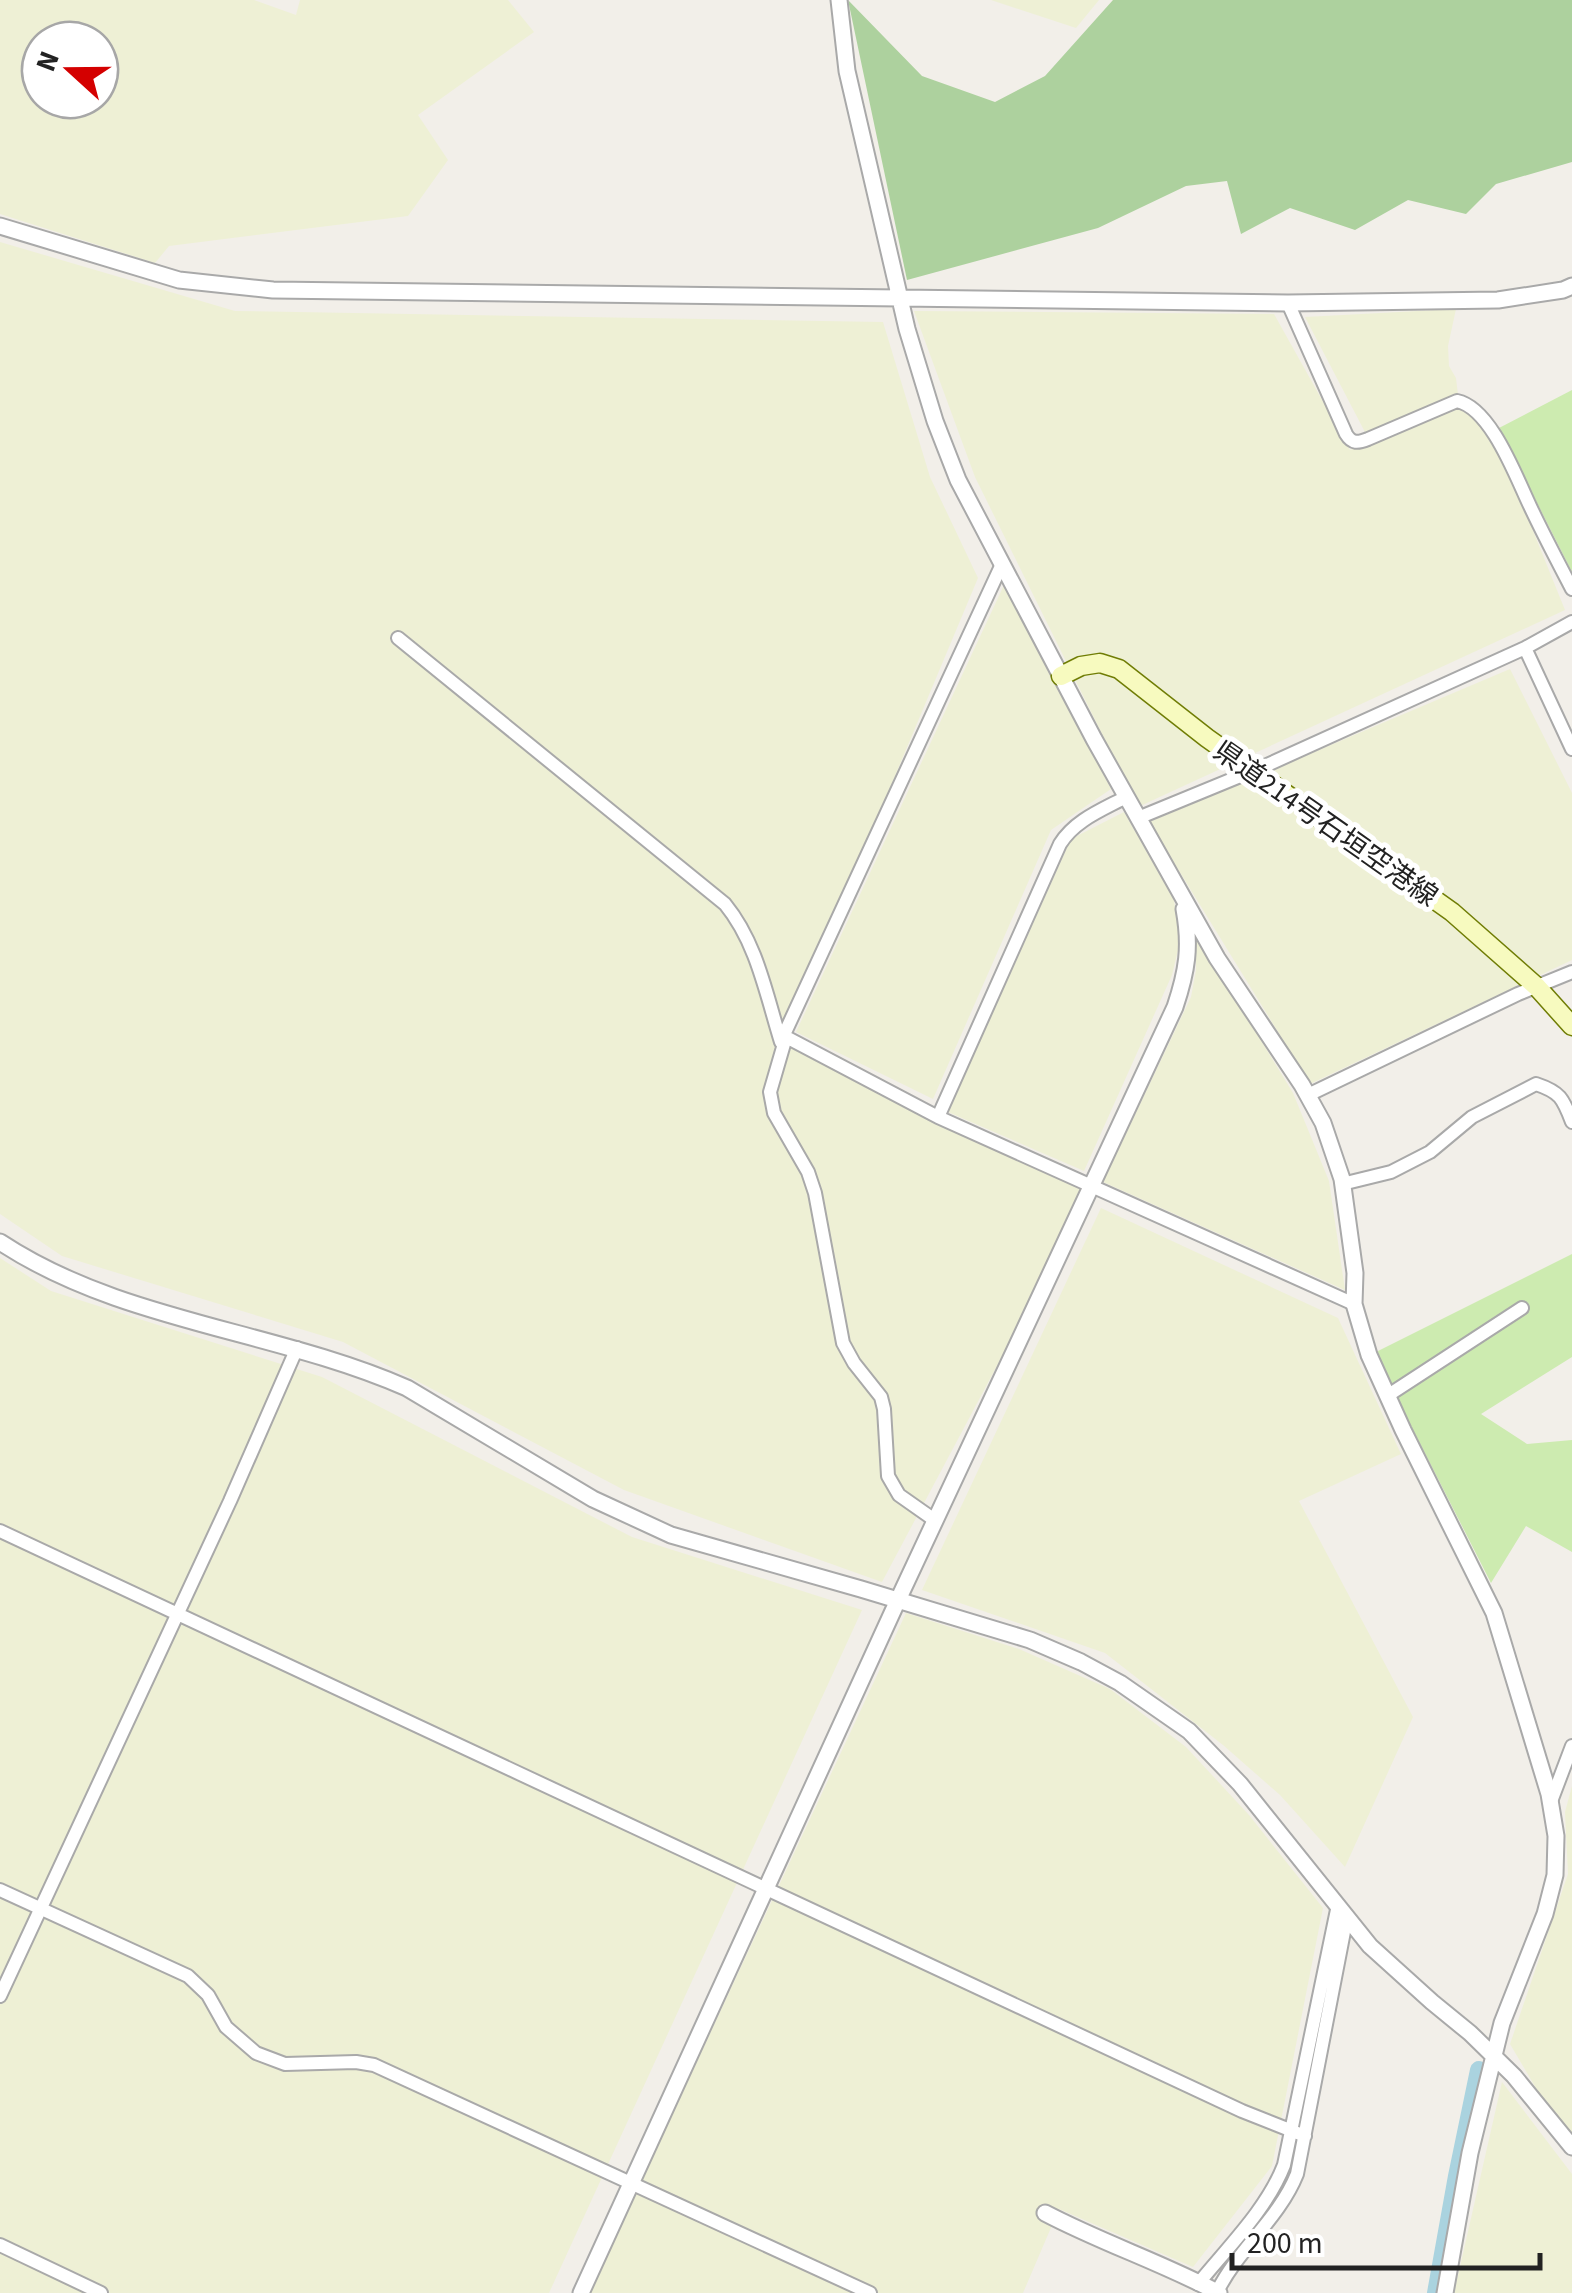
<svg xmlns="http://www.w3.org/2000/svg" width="1572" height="2293" viewBox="0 0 1572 2293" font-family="'Source Sans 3','Noto Sans JP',sans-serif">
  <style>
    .farmland { fill: #eef0d5; fill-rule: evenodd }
    .grass { fill: #cdebb0 }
    .forest { fill: #add19e }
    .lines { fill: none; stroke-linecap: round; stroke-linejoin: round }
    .river { stroke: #aad3df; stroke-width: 18 }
    .minor-casing { stroke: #a9a9a9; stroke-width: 16 }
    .tertiary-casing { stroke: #a9a9a9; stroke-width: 19 }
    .secondary-casing { stroke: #707d05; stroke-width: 21 }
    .minor { stroke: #fff; stroke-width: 12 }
    .tertiary { stroke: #fff; stroke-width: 15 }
    .secondary { stroke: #f7fabf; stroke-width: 18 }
    .labels { text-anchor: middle; stroke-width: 10; stroke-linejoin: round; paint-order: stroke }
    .street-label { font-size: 28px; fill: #222; stroke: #fff }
  </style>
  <rect width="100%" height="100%" fill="#f2efe9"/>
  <path class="farmland" d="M0,0H254L296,15L300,0H508L534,32L418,115L448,160L408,216L169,246L155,263L0,214ZM40,40H100V100H40Z
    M991,0H1099L1076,28Z
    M0,242L235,311L883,322L930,477L978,578L786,1036L1092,1187L882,1582L624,1490L343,1342L62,1256L0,1214Z
    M1456,309L1448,346L1449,366L1456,378L1458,395L1366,434L1305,317Z
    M914,311L1274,314L1350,450L1458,403L1475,415L1500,449L1565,610L1138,807L975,477Z
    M1004,585L1111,789L1051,830L933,1099L796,1032Z
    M1510,669L1572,793V960L1310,1084L1149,822Z
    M1124,812L1174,900L1180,942L1172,975L1084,1171L948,1112L1071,839Z
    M1196,934L1293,1093L1329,1181L1345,1290L1103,1182L1191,997L1196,970Z
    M1101,1208L1338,1318L1401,1454L1299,1501L1413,1717L1345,1867L1280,1795L1223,1745L1105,1653L922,1590Z
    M0,1258L51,1291L322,1377L632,1537L862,1610L549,2293H0Z
    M906,1613L1019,1649L1110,1689L1186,1747L1249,1815L1323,1908L1272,2166L1193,2267L1059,2209L1023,2293H589Z
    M1572,1786V2138L1547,2107L1510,2044L1568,1874L1565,1812Z
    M1502,2082L1572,2174V2293H1454Z"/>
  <path class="grass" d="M1572,390V572L1499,428Z
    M1572,1254V1357L1481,1414L1527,1444L1572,1440V1552L1526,1526L1491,1583L1374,1353Z"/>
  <path class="forest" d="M848,0L922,76L995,102L1045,76L1113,0H1572V162L1496,184L1466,214L1408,200L1355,230L1290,208L1241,234L1227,181L1186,186L1098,228L907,280Z"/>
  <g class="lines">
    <path class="river" d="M1436,2293L1457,2176L1479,2070"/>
    <g class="minor-casing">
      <path id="minor" d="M1288,303L1346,434C1352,444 1358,443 1368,439L1457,401C1491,408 1516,477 1530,506C1543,534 1558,562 1572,589
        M398,638L725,904C757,943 766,994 781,1042
        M1525,648L1572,749
        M1138,818L1267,765L1525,648L1572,622
        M786,1037L938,1117L1354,1304
        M786,1037L770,1092L774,1113L808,1172L815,1193L843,1343L854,1363L881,1397L884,1409L888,1476L899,1495L936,1521
        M782,1039L1002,564
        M1308,1095L1518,994L1572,972
        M938,1117L1060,844C1075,820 1102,810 1126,797
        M1342,1184L1391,1172L1430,1152L1472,1117L1536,1084C1560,1092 1563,1098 1572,1122
        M1387,1396L1522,1308
        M0,1531L1242,2111L1305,2136
        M1550,1804L1572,1746
        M0,1890L188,1976L208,1995L226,2027L256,2053L285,2064L356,2062L374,2065L870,2293
        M0,1996L230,1501L297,1348
        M0,2245L101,2293
        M1198,2284C1228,2247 1267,2209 1284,2165L1338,1905
        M1217,2292C1238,2249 1279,2219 1297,2174L1347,1916"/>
    </g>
    <g class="tertiary-casing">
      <path id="tertiary" d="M839,0L847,71L907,329L935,421L958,480L1094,739L1217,958L1302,1085L1323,1123L1342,1179L1355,1273L1354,1304L1369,1355L1403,1430L1494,1613L1549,1794L1556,1836L1555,1875L1545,1914L1502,2023L1470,2153L1445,2293
        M0,226L179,280L273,290L1288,303L1498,300L1563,290L1572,286
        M0,1242C121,1322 275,1330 407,1388L593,1499L671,1535L861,1589L1030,1640L1081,1662L1120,1683L1189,1731L1240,1784L1370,1946L1432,2002L1470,2033L1514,2076L1572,2147
        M1045,2213C1102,2243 1163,2263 1219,2293
        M581,2293L898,1600L1175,1007C1187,971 1191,947 1184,909"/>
    </g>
    <g class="secondary-casing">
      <path id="secondary" d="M1061,676L1081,666L1100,663L1119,669L1207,738L1452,912L1537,987L1572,1026"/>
    </g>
    <use href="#minor" class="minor"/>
    <use href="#tertiary" class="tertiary"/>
    <use href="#secondary" class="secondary"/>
  </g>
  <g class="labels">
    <g class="street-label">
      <text transform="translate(1326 823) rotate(35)" y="10">県道214号石垣空港線</text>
    </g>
  </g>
  <g transform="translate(70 70) rotate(291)"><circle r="48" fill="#ffffff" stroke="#a7a7a7" stroke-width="2.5"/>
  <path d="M0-8L18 38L0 25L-18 38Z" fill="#d40000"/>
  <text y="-15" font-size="28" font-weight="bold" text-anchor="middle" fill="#222222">N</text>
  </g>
  <path d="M1232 2253v15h308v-15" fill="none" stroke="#222222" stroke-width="5"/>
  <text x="1247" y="2253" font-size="30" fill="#222222" stroke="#ffffff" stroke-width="8" paint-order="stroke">200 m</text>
</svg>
